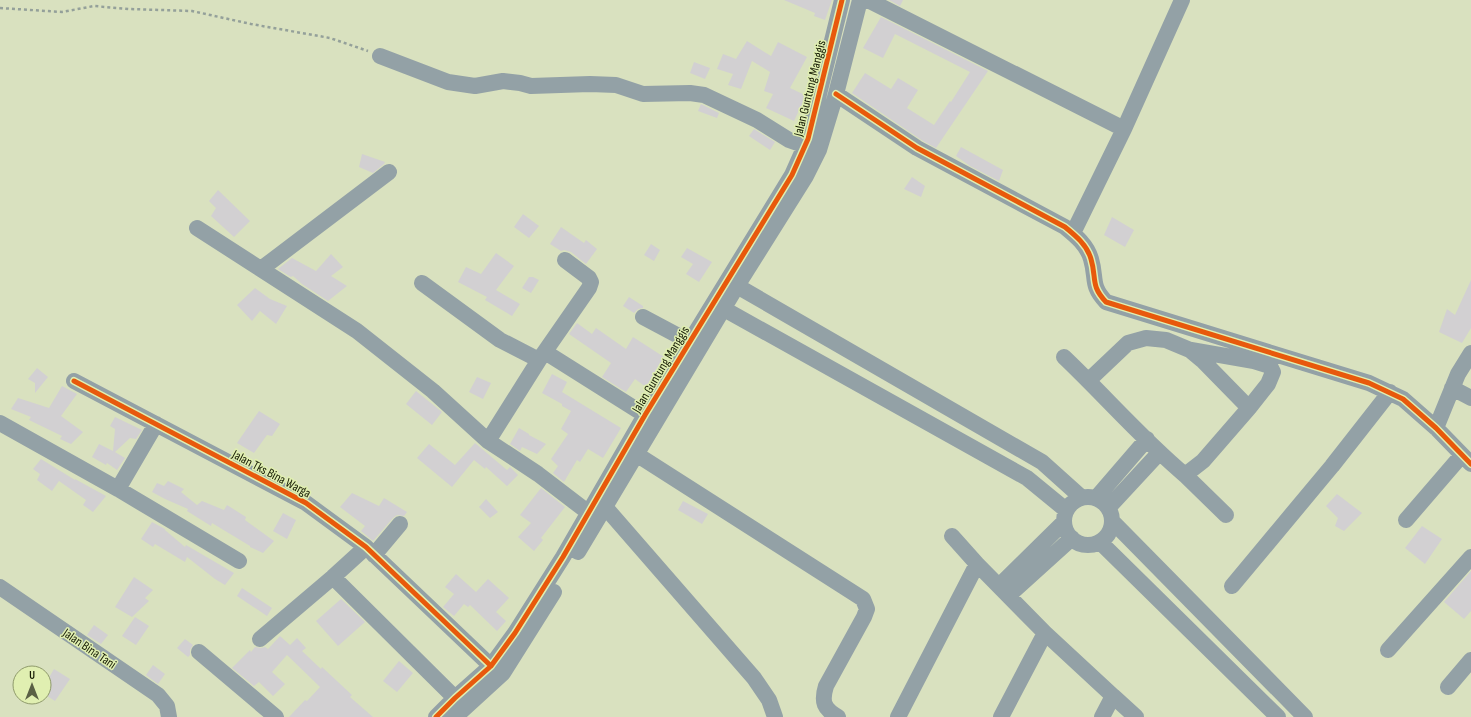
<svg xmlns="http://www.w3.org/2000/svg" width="1471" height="717" viewBox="0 0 1471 717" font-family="'Sofia Sans Condensed',sans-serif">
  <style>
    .building { fill: #d2d0d2 }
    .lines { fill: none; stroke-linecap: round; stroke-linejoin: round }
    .path { stroke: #94a09a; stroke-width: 2.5; stroke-dasharray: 3 3; stroke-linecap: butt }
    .minor { stroke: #93a1a6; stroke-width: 16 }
    .cycleway-casing { stroke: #e0efb1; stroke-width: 8 }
    .cycleway { stroke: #e8590c; stroke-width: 5 }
    .labels { text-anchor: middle; stroke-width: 3; stroke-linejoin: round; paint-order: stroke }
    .street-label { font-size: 13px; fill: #151a03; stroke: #e0efb1 }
  </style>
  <rect width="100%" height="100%" fill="#d9e1bf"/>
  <path class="building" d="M784,0H832L825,20L814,16L815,13Z
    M889,0H903L900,6Z
    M881,17L988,71L936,148L923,141L852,93L865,73L891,89L898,78L918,90L907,108L934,125L950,101L951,102L970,72L895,34L883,58L863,48Z
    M747,41L771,56L778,42L807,57L790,88L807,96L802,106H801L794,121L766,108L773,94L764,91L770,72L752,61L741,89L728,85L733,74L717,69L723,54L736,59Z
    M694,62L710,68L705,79L690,73Z
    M701,104L719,113L717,118L698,111Z
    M754,129L775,142L770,150L749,136Z
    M961,147L1003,170L999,181L970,166L956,156Z
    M362,154L385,162L384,164L373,173L359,167Z
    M912,177L925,186L921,197L904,189Z
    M218,190L250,221L234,237L211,216L216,208L209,201Z
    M523,214L539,226L529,238L514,227Z
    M1112,217L1134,230L1125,247L1104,235Z
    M561,227L584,243L586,240L597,249L586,264L571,252L564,250L561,251L550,244Z
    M651,244L660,250L654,261L644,255Z
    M687,248L712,262L699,282L686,274L693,264L681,257Z
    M496,253L514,266L496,290L520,304L512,316L485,300L487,297L458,282L466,267L481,274Z
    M331,254L343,267L331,276L347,286L328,301L302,284L293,276L291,277L278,269L292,258L316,271Z
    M529,277H533L539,280L531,293L522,288Z
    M1471,280V328L1462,343L1439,332L1447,309L1455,315Z
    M255,288L270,299L287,306L276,324L260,311L252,321L237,305Z
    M629,297L643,306V308L638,309L634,313L623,306Z
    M577,323L592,334L596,328L626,349L633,337L664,357L655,371L656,372L646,387L635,379L626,392L602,377L611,363L569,334Z
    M37,368L48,377L35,393V383L28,379Z
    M552,374L567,382L562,392L621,428L603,458L588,449L580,462L577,460L564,482L553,473L558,466L551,459L568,434L561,429L571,411L562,406V404L542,393Z
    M477,377L491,383L483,399L469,392Z
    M62,386L77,394L61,416L83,432L71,444L60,439L62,436L29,420L31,417L11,409L18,398L49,408Z
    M416,391L442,412L432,425L406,404Z
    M259,411L280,424L272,436L267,435L254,453L237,443Z
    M115,417L142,430L136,439L130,438L115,452L125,458L117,470L107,463L106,465L92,457L99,444L113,451L115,429L110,426Z
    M519,428L529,434V435L546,444L537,454L522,447L520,451L510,444Z
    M475,443L507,470L510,467L518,475L507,486L486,467L485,469L474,460L452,487L417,458L429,444L455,465Z
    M41,459L75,480V479L106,496L93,512L83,505L86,500L59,481L52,491L37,480L40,474L33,469Z
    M168,481L184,489L181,492L197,505L202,501L224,510L227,505L246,517L245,520L274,541L263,553L250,547V546L212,523L211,526L187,511L188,509L165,499L152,492L157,483L164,486Z
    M541,488L565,507L541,538L543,540L534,551L518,537L531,523L520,515Z
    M352,493L379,506L384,498L407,512L404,516L397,515L393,518L373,541L361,531L365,526L340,507Z
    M1337,494L1362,513L1344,531L1335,526L1338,518L1326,506Z
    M486,499L498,512L490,518L479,507Z
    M683,501L708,514L702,524L678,510Z
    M283,513L296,520L287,539L273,531Z
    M152,522L165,529V530L185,547L186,545L234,573L225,585L215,579L187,557L185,562L155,544L153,547L141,539Z
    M1422,526L1442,539L1425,564L1405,548Z
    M1471,571V611L1464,619L1444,602Z
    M456,574L476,592L488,579L509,598L496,612L506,621L497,631L470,605L468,607L464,604L454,616L443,607L454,594L445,587Z
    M134,577L153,590L145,598L149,601L132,617L115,607Z
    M242,588L272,608L267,616L237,596Z
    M341,599L365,622L338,646L316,621Z
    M135,617L149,626L136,645L122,636Z
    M94,625L108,635L101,644L87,635Z
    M280,636L290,645L297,638L306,648L302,651L321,669L322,667L352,695L350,697L373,717H289L305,700L307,701L320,687L287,655L272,672L285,684L273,696L259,682L254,686L232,668L250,650L251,652L255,647L261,648L265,647L268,649Z
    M185,639L193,645L190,650V655L188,657L177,648Z
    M399,661L413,673L397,692L383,681Z
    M153,665L165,674L158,684L146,675Z
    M54,669L70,679L55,701L44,694V686Z"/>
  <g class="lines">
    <path class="path" d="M0,8L62,12L94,6L129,9L192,11L251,24L330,38L368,51"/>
    <path class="minor" d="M868,0L1124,129
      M380,56L448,82L475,86L503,81L520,83L531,86L590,84L616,85L643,94L690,93L704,95L757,120L789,140L806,146
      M836,94L917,148L1065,227C1076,236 1087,245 1091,259C1097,279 1090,285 1106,302L1369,383L1403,399L1436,428L1471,464
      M197,228L357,331L433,391L488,441L538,474L589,513
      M1073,233L1124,129L1182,0
      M261,269L389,172
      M422,283L500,340L539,360
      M737,286L1042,462L1081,497
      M724,309L1027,478L1066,510
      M643,317L690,342
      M1191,350L1254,361L1270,366L1273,372L1268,384L1249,408
      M545,352L645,415
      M1064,357C1105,396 1142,439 1185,475L1203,461L1249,408L1202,360L1190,350L1166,340L1146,338L1128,343L1089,380
      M74,381L306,503L366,547L491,666
      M1452,388L1471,398
      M0,423L118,489L239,561
      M1436,428L1458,374L1471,353
      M488,441L539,360L589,288L591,282L589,278L565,260
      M636,454L863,599L867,609L864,617L826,686C821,702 824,709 838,717
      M1185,475L1226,515
      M118,489L156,424
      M1064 521a24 24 0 1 1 48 0a24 24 0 1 1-48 0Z
      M1097,497L1147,439
      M1109,507L1159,453
      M606,508L754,678L769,700L775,717
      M1406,520L1462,455
      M1113,522L1305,717
      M952,536L977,564
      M1100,542L1278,717
      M578,552L737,286L806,176L819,150L836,94L860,0
      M374,555L400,524
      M333,577L455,698
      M999,586L1064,522
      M1232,586L1332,466L1390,392
      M0,587L158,695L167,706L169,717
      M1009,595L1072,538
      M260,639L333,577L366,547
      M1388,650L1471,557
      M199,652L276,717
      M1448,687L1471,660
      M1113,696L1136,717
      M436,717L455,698L491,666L515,633L563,557L645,415L792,175L808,139L842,0
      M455,717L503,673L554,592
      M898,717L977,564L1045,633L1113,696L1102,717
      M1001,717L1045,633"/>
    <g class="cycleway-casing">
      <path id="cycleway" d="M836,94L917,148L1065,227C1076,236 1087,245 1091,259C1097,279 1090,285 1106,302L1369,383L1403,399L1436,428L1471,464
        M74,381L306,503L366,547L491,666
        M436,717L455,698L491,666L515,633L563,557L645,415L792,175L808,139L842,0"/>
    </g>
    <use href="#cycleway" class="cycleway"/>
  </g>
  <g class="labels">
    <g class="street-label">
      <text transform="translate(809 88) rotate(-76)" y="5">Jalan Guntung Manggis</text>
      <text transform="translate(660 369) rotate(-59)" y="5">Jalan Guntung Manggis</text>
      <text transform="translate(272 473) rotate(28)" y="5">Jalan Tks Bina Warga</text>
      <text transform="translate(90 648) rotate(34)" y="5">Jalan Bina Tani</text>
    </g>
  </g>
  <g transform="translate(32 685)"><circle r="19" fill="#e0efb1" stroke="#8f9a6b"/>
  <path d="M0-3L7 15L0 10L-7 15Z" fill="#5a6045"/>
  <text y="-6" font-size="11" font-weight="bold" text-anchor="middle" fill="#151a03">U</text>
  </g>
</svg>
